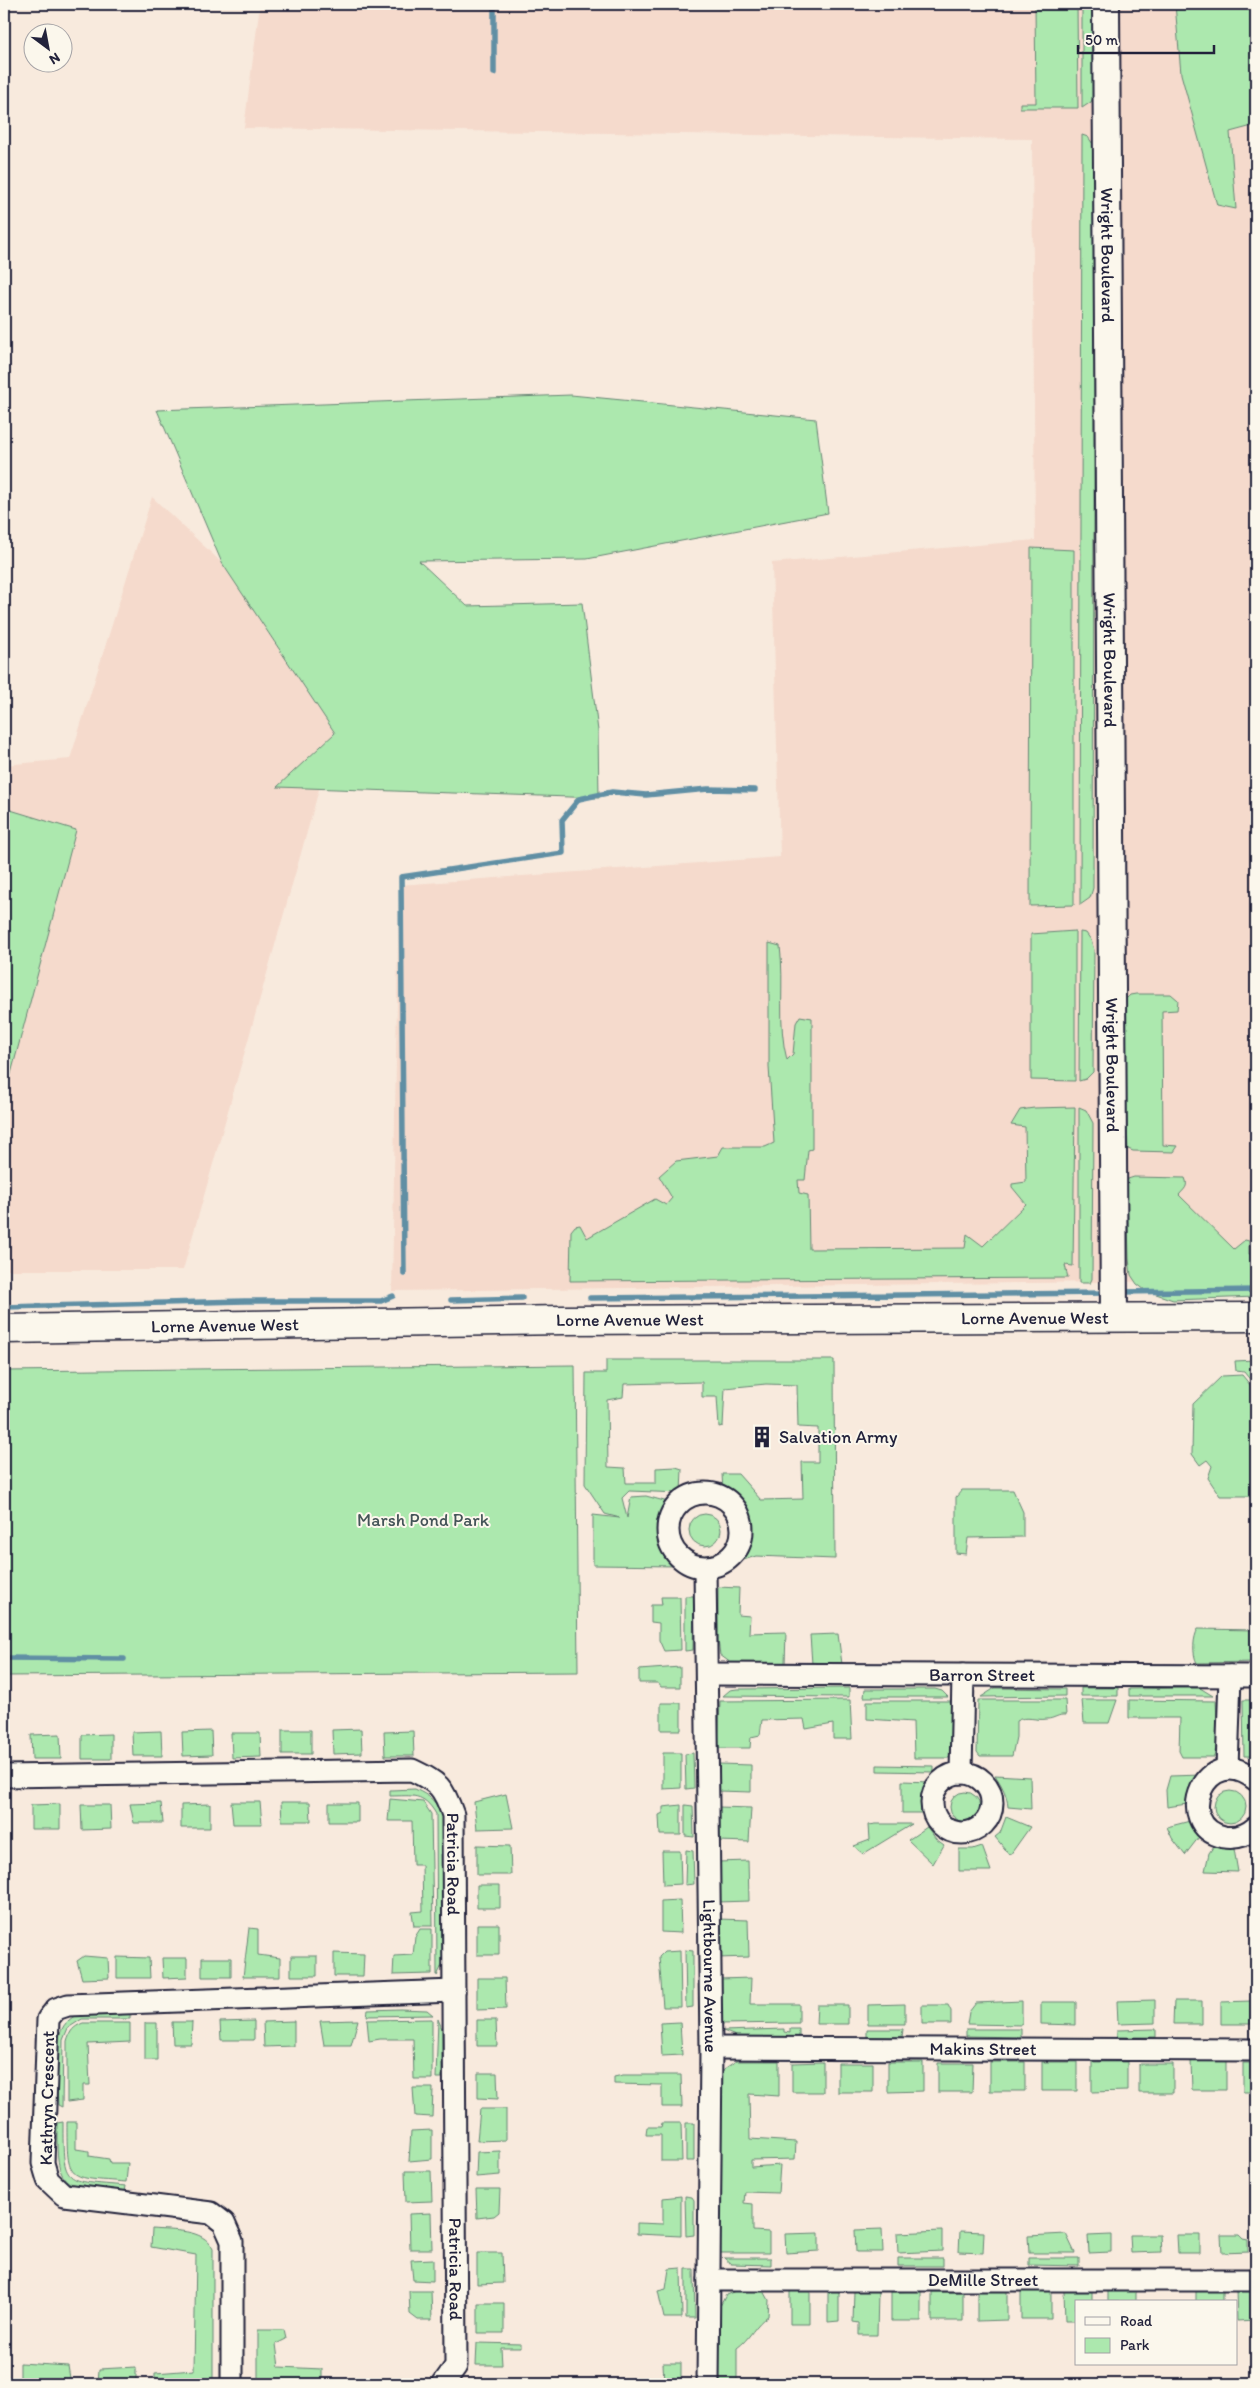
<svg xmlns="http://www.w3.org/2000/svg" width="1260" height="2388" viewBox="0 0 1260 2388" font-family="Itim,sans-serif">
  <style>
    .built { fill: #f5dacc }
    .green { fill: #ace8ae; stroke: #678574 }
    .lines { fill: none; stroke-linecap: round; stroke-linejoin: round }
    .stream { stroke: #618fa4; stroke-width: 5.5 }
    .minor-casing { stroke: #22223b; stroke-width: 25 }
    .tertiary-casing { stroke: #22223b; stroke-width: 30 }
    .secondary-casing { stroke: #22223b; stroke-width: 31 }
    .minor { stroke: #fbf7ec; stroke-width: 21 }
    .tertiary { stroke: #fbf7ec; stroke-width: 26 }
    .secondary { stroke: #fbf7ec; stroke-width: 28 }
    .labels { text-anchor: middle; stroke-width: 4; stroke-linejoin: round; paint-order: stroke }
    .street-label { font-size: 18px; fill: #22223b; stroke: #fbf7ec }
    .poi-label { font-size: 18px; fill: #22223b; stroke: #fbf7ec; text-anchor: start }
    .park-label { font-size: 18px; fill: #445458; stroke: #fbf7ec }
  </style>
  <rect width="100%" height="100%" fill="#f8eadd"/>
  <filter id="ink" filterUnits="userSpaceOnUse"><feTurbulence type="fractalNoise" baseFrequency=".02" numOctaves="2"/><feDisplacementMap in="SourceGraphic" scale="10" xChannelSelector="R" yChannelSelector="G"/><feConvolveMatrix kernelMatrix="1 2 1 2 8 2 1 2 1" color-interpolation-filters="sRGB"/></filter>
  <g filter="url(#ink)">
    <path class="built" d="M260,4H1256V1280L392,1291L399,885L780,857L772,563L1035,540L1032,139L244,128Z
      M152,497L222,563L335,733L183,1270H4V765L70,759Z"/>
    <path class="green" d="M1035,4H1077L1078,108H1020V103H1036Z
      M1082,4H1096L1095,93L1091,102L1082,108Z
      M1175,4H1256V125L1230,132L1236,209L1217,205L1181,74Z
      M1082,135L1088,137L1095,147L1093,888L1090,898L1080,905Z
      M571,395L816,419L828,513L587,559L419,561L467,606L582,603L598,731L599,798L277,787L335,733L222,563L157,410Z
      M1031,548L1074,550V905L1030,906Z
      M4,808L76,830L4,1100Z
      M1075,931V1081L1031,1080V934Z
      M1080,932L1086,933L1091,940L1094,950L1093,1072L1086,1079L1079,1081Z
      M769,943L780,946C785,984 777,1023 787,1060L793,1054L796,1023L800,1016L812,1018V1149L808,1150L805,1180H798L799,1193L808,1195L809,1249L965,1248L967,1234L983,1246L1026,1204L1012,1187V1184L1026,1182L1025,1127L1011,1125L1020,1110L1034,1108L1075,1107L1073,1266L1065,1265L1068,1278L570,1281L571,1231L575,1226L580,1225L587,1238L655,1199L666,1205L672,1198L659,1176L676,1161L718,1156L723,1147H765L774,1143L769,1067Z
      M1136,994H1171L1178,1000L1177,1010L1162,1011L1163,1145L1178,1146L1174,1152L1133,1151L1128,1149L1122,1003L1130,995Z
      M1079,1107L1086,1110L1093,1123L1092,1279L1090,1283H1079Z
      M1134,1177L1185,1178C1189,1187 1184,1189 1179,1195L1234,1249L1245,1240L1249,1241V1254H1256V1297L1173,1300L1145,1290L1137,1284L1131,1275L1129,1259L1127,1182L1128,1179Z
      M606,1360H834L835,1559L756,1556L731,1564C754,1539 753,1510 723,1492L722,1474H738L761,1500L803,1499L802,1462H818V1428L798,1427L797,1385L766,1384L725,1388L723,1426L719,1427L717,1397H702V1382L624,1384L623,1397L607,1400L608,1467L625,1468L626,1483H656V1468L676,1467L682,1469L681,1493L629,1491L622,1498L627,1518L631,1497L646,1496L668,1502L663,1536L678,1566L593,1565V1515L620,1518L605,1514L585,1484L586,1373H606Z
      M1255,1360L1256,1361V1387L1244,1372L1236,1371L1235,1361Z
      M575,1365L578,1672L4,1676V1371Z
      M1242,1375L1256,1392V1490L1250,1496H1220L1208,1478L1212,1466L1207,1460L1200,1465L1192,1454L1193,1404L1222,1376Z
      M962,1490H1013L1023,1512V1537L968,1538L966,1554L956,1553V1497Z
      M689 1530a16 16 0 1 1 32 0a16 16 0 1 1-32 0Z
      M718,1587L739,1588L738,1615L750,1616L749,1633L786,1632L785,1664L731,1663L720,1655L718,1640Z
      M685,1596H694L693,1650L685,1651Z
      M661,1597H680L681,1650L664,1651L659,1640V1623L651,1622V1605H662Z
      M1198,1629L1256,1630V1662L1197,1663C1192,1654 1193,1637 1198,1629Z
      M838,1634L842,1664H812L810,1635Z
      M680,1667V1687H661L658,1683H639V1670Z
      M849,1688V1697L723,1696L730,1690L737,1689Z
      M995,1688L1065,1689V1696L981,1697Z
      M1081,1688H1118V1696H1081Z
      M1186,1688H1200L1213,1696H1129V1689Z
      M865,1689H935L942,1691L948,1697H864Z
      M850,1700L852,1739H833V1724L806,1729L804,1719L762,1720L760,1735L751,1737L750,1748H718L720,1701Z
      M978,1700H1065L1066,1715C1058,1714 1054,1719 1047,1719C1036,1721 1026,1715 1016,1721V1737L1012,1756H980L977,1752Z
      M1082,1700H1117L1109,1723H1084Z
      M1129,1700L1216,1701L1218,1738L1214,1757H1182L1179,1751L1180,1718H1129Z
      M1243,1700H1256V1756H1244Z
      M867,1701H951C955,1718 954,1741 949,1758H914L913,1722L867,1719Z
      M661,1703H681V1730H661Z
      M361,1729L362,1753L333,1754L332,1730Z
      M282,1730H311V1754H282Z
      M161,1731L162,1756H133L132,1732Z
      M211,1731L212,1755L183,1756L182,1732Z
      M413,1731L414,1756H385L384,1732Z
      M231,1733H260L261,1757L232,1758Z
      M60,1734L61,1759H32L31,1735Z
      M111,1734V1759H82V1735Z
      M663,1753H681V1788L663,1789Z
      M693,1753L694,1788L686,1789L685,1754Z
      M719,1764L751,1765V1792L718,1791Z
      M877,1765L934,1766V1772L877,1771Z
      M995,1775L1030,1777L1031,1809L1008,1807C1007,1794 1002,1786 995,1775Z
      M1202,1775L1189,1796L1187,1804L1167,1807L1166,1790L1170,1776Z
      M902,1781L931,1782L925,1792L923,1813H902Z
      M415,1789C430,1796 437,1801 442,1817L443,1963L437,1976L436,1814C423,1792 413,1796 390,1796V1790Z
      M1214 1807a16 16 0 1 1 32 0a16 16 0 1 1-32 0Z
      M950 1807a15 15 0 1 1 30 0a15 15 0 1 1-30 0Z
      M506,1794L513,1828L477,1829L474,1802Z
      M390,1799L423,1802L431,1814L433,1926H414L412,1912L423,1911L422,1865H413L412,1821H388Z
      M231,1802H260L262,1824H233Z
      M281,1802H310L311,1821H282Z
      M161,1803L163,1823H134L130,1804Z
      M329,1803H358V1822H329Z
      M60,1804V1829H31V1805Z
      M210,1804V1828H181V1805Z
      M81,1805H110L111,1829L82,1830Z
      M681,1805V1835H660L659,1815L663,1813V1807Z
      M685,1805L693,1806L694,1837L685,1836Z
      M719,1807L751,1808L749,1842L718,1841Z
      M1006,1817L1030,1827L1010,1855L995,1837L1000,1833Z
      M1190,1821L1199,1837L1185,1855L1172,1838L1167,1827Z
      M876,1824H912L863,1854L854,1846L870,1840L869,1825Z
      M927,1827L936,1839L944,1845L933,1864L908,1840Z
      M477,1845L510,1846L511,1875H477Z
      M982,1846L991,1871H959V1849H973Z
      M1214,1846L1234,1849L1238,1872L1205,1871L1209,1853Z
      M686,1850L693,1851L694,1884L685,1885Z
      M662,1851H680L681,1884L663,1885Z
      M748,1861L749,1901L718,1902V1862Z
      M477,1885H500V1908H477Z
      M680,1900L681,1933L661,1932V1901Z
      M718,1919L748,1920L749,1957L718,1958Z
      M477,1924H499V1955H477Z
      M249,1928L258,1929V1955L280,1958V1977H243Z
      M420,1929H432V1974L393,1975L394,1956L413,1955L415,1937Z
      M685,1950L693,1951V2007L686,2008Z
      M680,1951L681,2007H663L659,1957L664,1952Z
      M334,1953L364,1954L363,1976H334Z
      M84,1956L108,1958L109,1978L82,1979L77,1961Z
      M291,1956H317V1976H291Z
      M117,1957L149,1958L150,1978H117Z
      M162,1958H187V1977L163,1978Z
      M202,1958H231V1977H202Z
      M477,1978H505L506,2009L477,2010Z
      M751,1978L750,2004H799V2023L720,2024L719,1979Z
      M1155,2000V2023L1118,2024L1117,2001Z
      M1022,2001V2025L967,2024L969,2012L976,2003Z
      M1174,2001H1202V2024H1173Z
      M1251,2001V2024H1221V2002Z
      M1041,2002H1076V2025L1041,2024Z
      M905,2004V2024H868V2005Z
      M817,2005H848V2024H816Z
      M922,2005H948L951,2011V2024H922Z
      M400,2009L427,2010L433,2015L367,2016L368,2010Z
      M130,2013V2019H82L68,2028L63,2040L62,2107L58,2105C57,2081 48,2026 76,2016C91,2010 114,2013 130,2013Z
      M432,2019V2079H414L413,2039H380L369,2041L367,2020Z
      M438,2019L442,2029V2078H436Z
      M358,2020L351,2045H324L320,2021Z
      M477,2020H496L497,2046H477Z
      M254,2021V2040H221L220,2022Z
      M294,2021V2046L264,2047L263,2022Z
      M172,2022H192L191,2044H173Z
      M680,2022L682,2055L662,2056L660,2023Z
      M83,2023H130V2042L88,2044L90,2085H83V2100L67,2102V2041C70,2031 73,2027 83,2023Z
      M145,2023H157V2060H145Z
      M784,2029V2032L790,2033V2029H799V2037H738L723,2031Z
      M867,2029H903L902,2037H867Z
      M966,2029H1021V2037L966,2036Z
      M1156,2029V2037H1117V2030Z
      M736,2061H779V2096L749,2094L750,2139L796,2142L795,2159L751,2160V2167L780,2165L778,2193L745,2192L744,2203L753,2204V2231L769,2232V2253H721L719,2250V2076L724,2069Z
      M1191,2061H1226V2090H1192Z
      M823,2062V2092H792V2063Z
      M888,2062H923V2091L888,2092Z
      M990,2062H1025V2091H990Z
      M1042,2062H1077V2091H1042Z
      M1092,2062H1127V2091L1092,2092Z
      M838,2063H873V2092H838Z
      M938,2063H973L972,2092H938Z
      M1243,2063H1256V2092H1243Z
      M1139,2064H1173V2093H1139Z
      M478,2073H497L498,2099L478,2098Z
      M623,2075H681L682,2107H662V2085L614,2084V2077Z
      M413,2088H433L432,2117L415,2116Z
      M480,2109H506V2140L477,2141Z
      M63,2122C63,2187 63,2180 126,2186L125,2192C62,2186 56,2191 57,2123Z
      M67,2122H76V2149L89,2151V2156L109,2159L110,2163H128L126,2182C67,2177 67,2183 67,2122Z
      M662,2123H681L682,2161H661V2135H646L647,2127H661Z
      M686,2123H694V2161H686Z
      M432,2130V2159L409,2161L411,2131Z
      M500,2151V2175L476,2177L477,2152Z
      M405,2171H431L432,2201L406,2202Z
      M476,2189H500L499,2212L494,2216L477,2218Z
      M681,2196V2236L637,2234V2223L663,2224V2198Z
      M685,2196L692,2197L694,2200V2235L686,2236Z
      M431,2213L432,2249H410L409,2214Z
      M152,2229C172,2231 204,2228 213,2249V2384H155V2373L194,2370L196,2255L151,2247Z
      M882,2229L883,2252H856L855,2230Z
      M942,2231V2251L898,2253L897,2233Z
      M960,2231L984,2232L983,2253L959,2252Z
      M819,2233V2251L786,2253L785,2234Z
      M1066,2234L1075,2253H1029L1028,2236Z
      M1111,2235V2252L1089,2253L1088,2236Z
      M1130,2235H1160L1161,2252L1131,2253Z
      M1177,2235H1200V2253H1178Z
      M1221,2235H1239L1243,2239L1248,2240V2252L1222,2253Z
      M477,2253H502L503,2283L477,2284Z
      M724,2258H771V2265L731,2264Z
      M898,2258H943V2266H898Z
      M1029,2258H1079V2266L1029,2265Z
      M433,2259V2281L413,2280L411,2260Z
      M681,2268L682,2318H664L658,2291L666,2289L669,2269Z
      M686,2269H694L695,2318H686Z
      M740,2289L764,2291L769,2300L768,2316C755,2324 750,2339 737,2348V2384H719V2308L726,2295Z
      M1196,2289H1223V2302H1196Z
      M828,2290H839V2321L828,2322Z
      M1021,2290H1051V2319H1021Z
      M1092,2290V2302H1076V2321H1065L1064,2291Z
      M1136,2290V2302H1108V2291Z
      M1256,2290V2320L1237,2321L1236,2291Z
      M409,2291H431L432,2320H418L410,2314Z
      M790,2291H810V2324H790Z
      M854,2291H878L877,2335H859V2323L853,2322Z
      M921,2291V2321H891V2292Z
      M977,2291H1007V2320L977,2321Z
      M932,2292H963V2321H932Z
      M478,2303H504V2333H478Z
      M258,2330H284L286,2339L276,2344L279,2367L322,2369V2384H258Z
      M477,2343L521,2344V2348H501L502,2365H476Z
      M20,2363L68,2366L71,2384H20Z
      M663,2363H681V2384H664Z
      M136,2367V2384H98L99,2369Z"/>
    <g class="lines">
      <path class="stream" d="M494,73V4
        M404,1274L401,877L563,853L562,820L579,799L612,792L646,795L708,789L755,790
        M1121,1292L1256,1290
        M590,1298L1107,1293
        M451,1300L522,1298
        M4,1307L245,1301H381L393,1296
        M4,1658L124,1659"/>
      <g class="minor-casing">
        <g id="minor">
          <circle cx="705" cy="1530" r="37"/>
          <path id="s1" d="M705,1568L711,2048L708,2384"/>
          <path id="s2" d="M707,1674L1256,1676"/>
          <path d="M1227,1769L1230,1676"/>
          <path d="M961,1773L963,1675"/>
          <circle cx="962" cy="1803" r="30"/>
          <path id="s3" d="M4,1776L412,1770C439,1783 443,1786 453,1815L456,2366L443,2384"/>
          <path d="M1256,1780C1206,1739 1171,1826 1224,1837C1236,1839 1247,1835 1256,1827"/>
          <path id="s4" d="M711,2048L1256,2050"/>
          <path id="s5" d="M709,2280H1256"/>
          <path d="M232,2384V2241L224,2223L211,2213L64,2195L48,2180L43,2163L48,2019L56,2009L68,2005L454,1991"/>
        </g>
      </g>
      <g class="tertiary-casing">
        <g id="tertiary">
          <path id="s6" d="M1106,4L1114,1318"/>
        </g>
      </g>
      <g class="secondary-casing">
        <g id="secondary">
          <path id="s7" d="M4,1329L563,1320L1256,1317"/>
        </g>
      </g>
      <use href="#minor" class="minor"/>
      <use href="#tertiary" class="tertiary"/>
      <use href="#secondary" class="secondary"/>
    </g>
  </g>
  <defs>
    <g id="building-bare" transform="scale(1.725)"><path d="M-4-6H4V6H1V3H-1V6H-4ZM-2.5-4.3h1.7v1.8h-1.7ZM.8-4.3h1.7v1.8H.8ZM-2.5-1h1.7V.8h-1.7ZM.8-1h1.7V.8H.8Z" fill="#22223b" stroke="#fbf7ec" stroke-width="2.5" paint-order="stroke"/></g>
  </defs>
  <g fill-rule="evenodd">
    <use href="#building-bare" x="762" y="1437"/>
  </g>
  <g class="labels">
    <g class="street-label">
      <text dy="6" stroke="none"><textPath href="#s6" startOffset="251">Wright Boulevard</textPath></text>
      <text dy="6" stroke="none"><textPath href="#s6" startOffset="656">Wright Boulevard</textPath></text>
      <text dy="6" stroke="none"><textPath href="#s6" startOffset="1061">Wright Boulevard</textPath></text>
      <text dy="6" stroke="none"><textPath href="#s7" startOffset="1031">Lorne Avenue West</textPath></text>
      <text dy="6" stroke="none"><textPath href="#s7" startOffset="626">Lorne Avenue West</textPath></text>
      <text dy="6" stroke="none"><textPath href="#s7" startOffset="221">Lorne Avenue West</textPath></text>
      <text dy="6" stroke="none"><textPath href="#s2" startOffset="275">Barron Street</textPath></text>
      <text dy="6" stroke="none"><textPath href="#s3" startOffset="521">Patricia Road</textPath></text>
      <text dy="6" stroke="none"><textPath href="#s1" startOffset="408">Lightbourne Avenue</textPath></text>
      <text dy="6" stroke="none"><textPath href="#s4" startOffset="272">Makins Street</textPath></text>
      <text transform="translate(47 2098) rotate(-89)" y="6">Kathryn Crescent</text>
      <text dy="6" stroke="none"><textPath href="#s3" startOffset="926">Patricia Road</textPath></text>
      <text dy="6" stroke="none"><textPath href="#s5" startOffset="274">DeMille Street</textPath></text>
    </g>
    <g class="poi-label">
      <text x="779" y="1443">Salvation Army</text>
    </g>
    <g class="park-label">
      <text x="423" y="1526">Marsh Pond Park</text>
    </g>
  </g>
  <rect width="1260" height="2388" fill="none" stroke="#fbf7ec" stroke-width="20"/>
  <rect x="10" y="10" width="1240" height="2368" fill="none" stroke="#22223b" stroke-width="2" filter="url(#ink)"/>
  <rect x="1075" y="2300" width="162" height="65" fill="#fbf7ec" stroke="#a4a2a5"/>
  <rect x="1085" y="2317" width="25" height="8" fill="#fbf7ec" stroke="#a4a2a5"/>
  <text x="1120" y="2326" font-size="15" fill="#22223b">Road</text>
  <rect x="1085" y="2338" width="25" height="15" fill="#ace8ae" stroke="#a4a2a5"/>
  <text x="1120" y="2350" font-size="15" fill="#22223b">Park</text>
  <g transform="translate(48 48) rotate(148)"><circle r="24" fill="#fbf7ec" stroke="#a4a2a5"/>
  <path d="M0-4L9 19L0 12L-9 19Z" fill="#22223b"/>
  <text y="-8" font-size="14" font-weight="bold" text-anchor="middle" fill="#22223b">N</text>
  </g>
  <path d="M1078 45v8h136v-8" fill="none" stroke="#22223b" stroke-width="2.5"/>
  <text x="1085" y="45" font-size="15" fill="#22223b" stroke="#fbf7ec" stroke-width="4" paint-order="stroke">50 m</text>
</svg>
